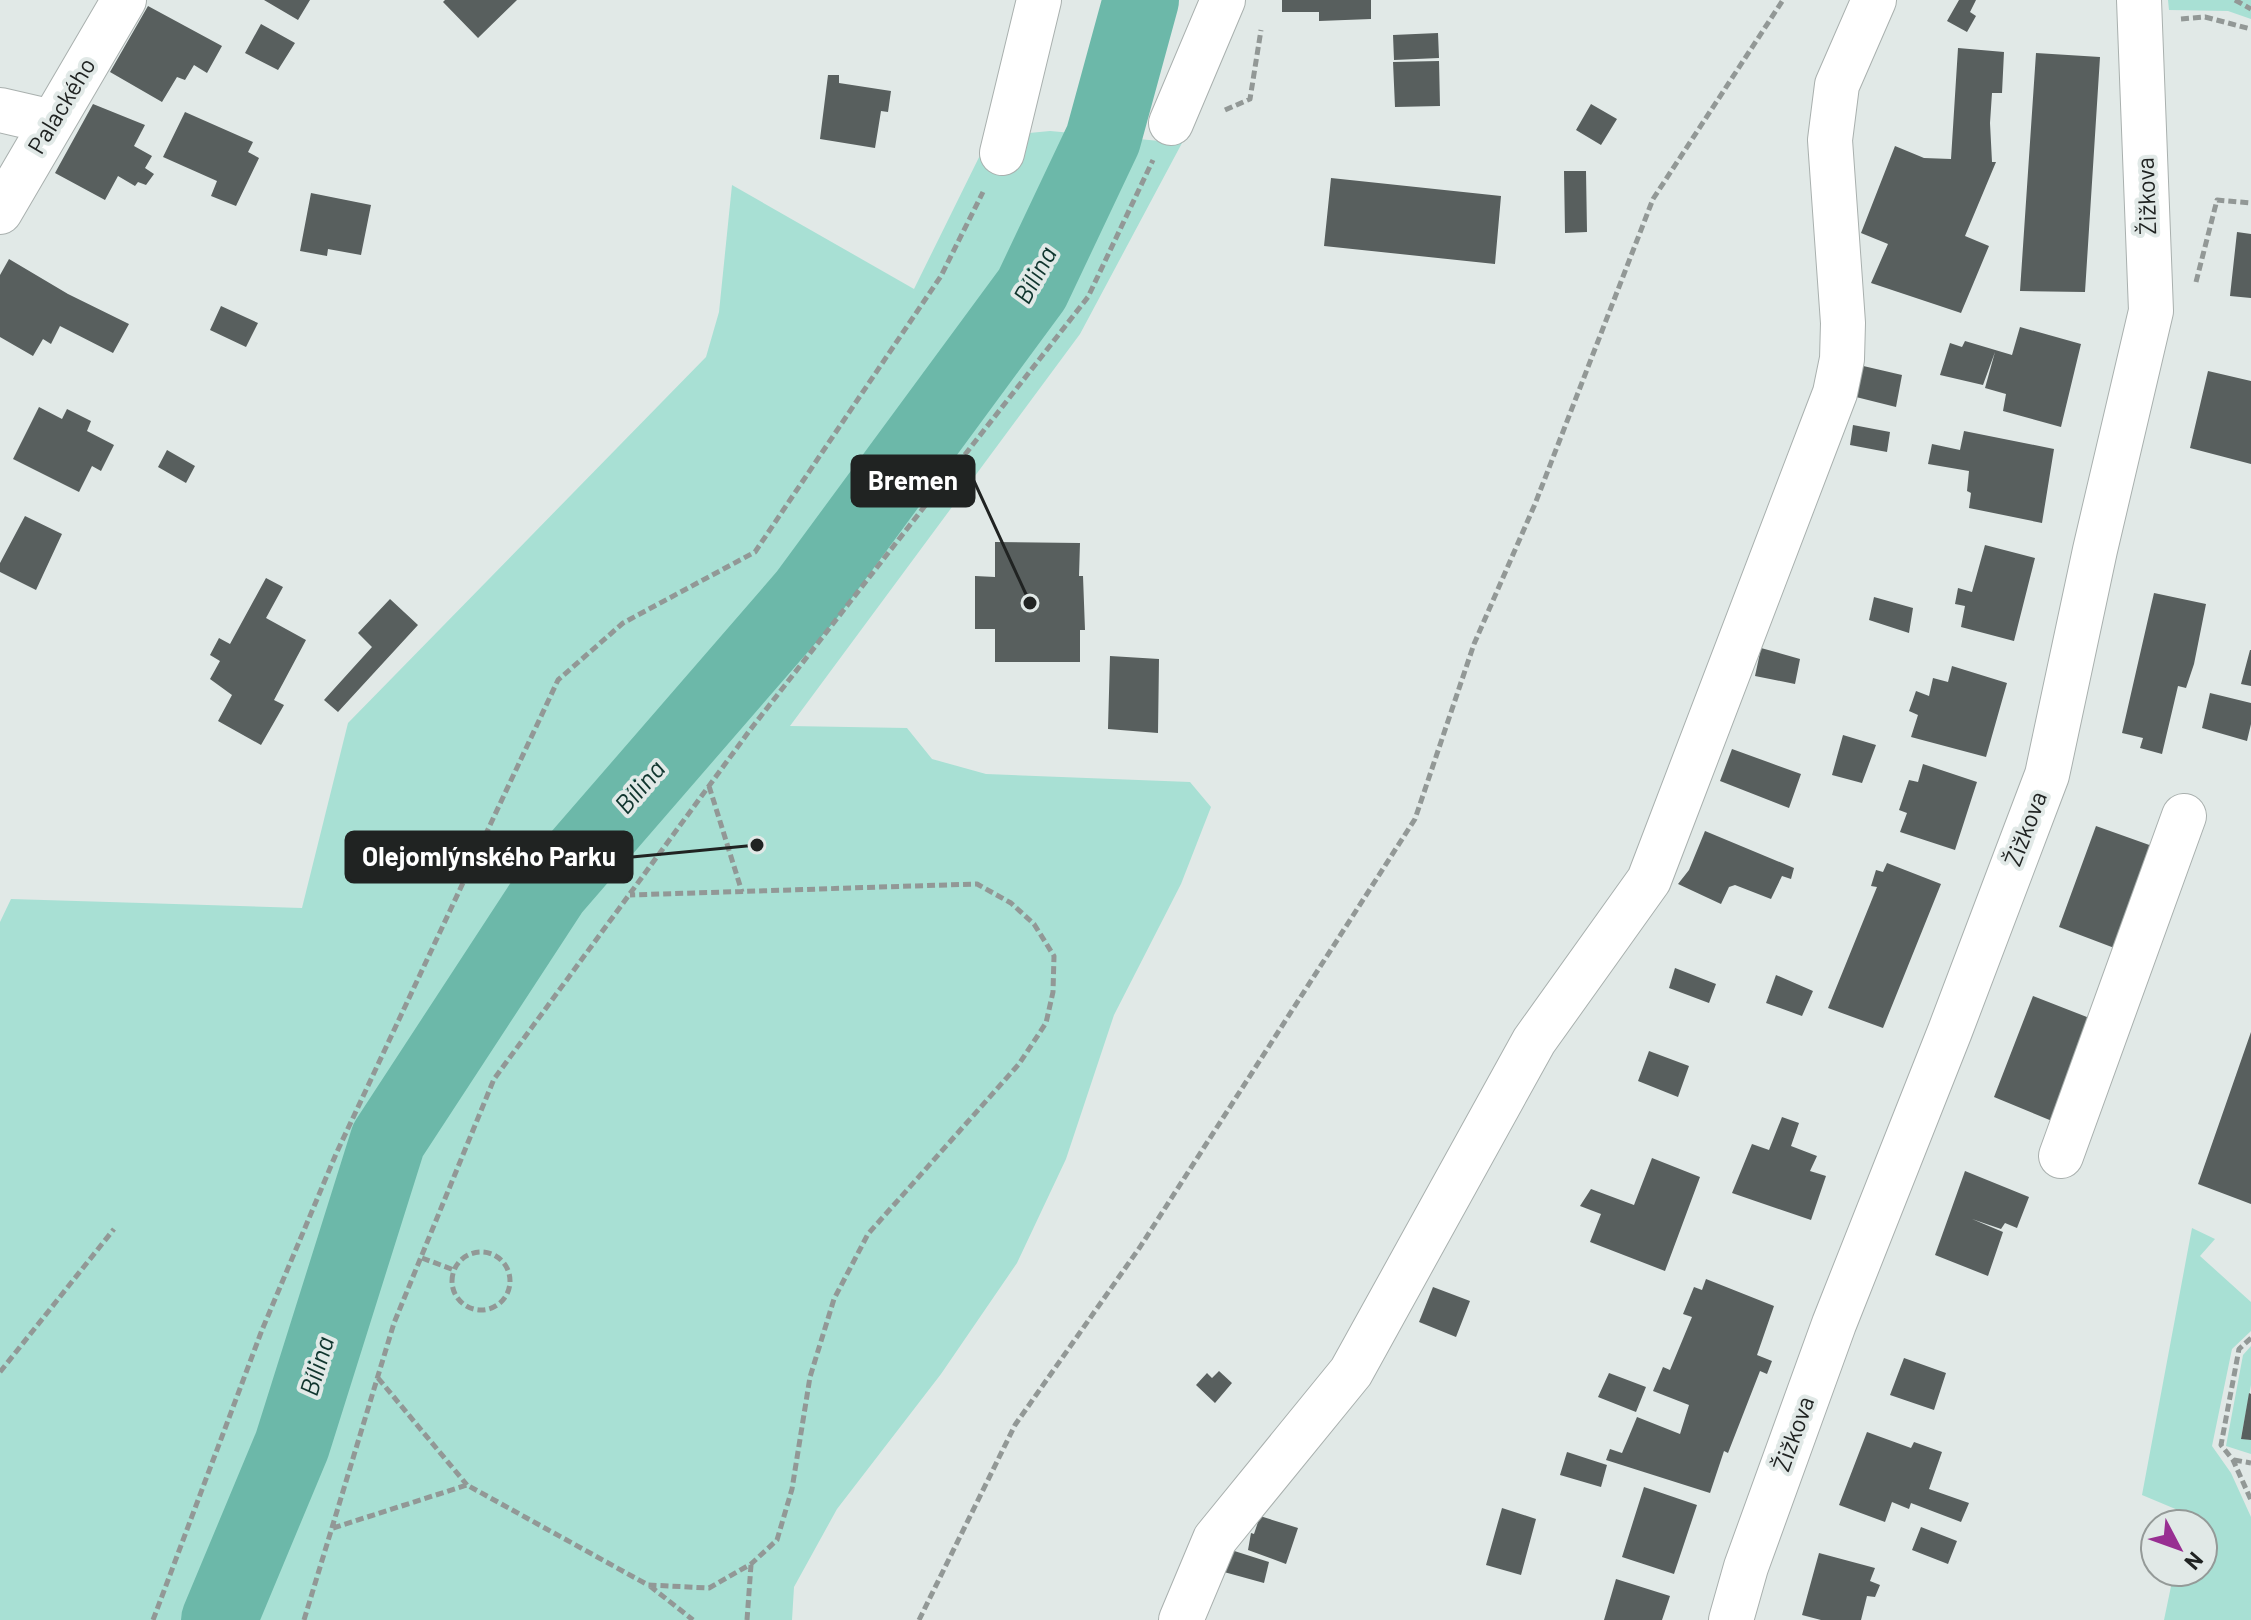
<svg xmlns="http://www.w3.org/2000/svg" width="2251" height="1620" viewBox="0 0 2251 1620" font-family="Barlow,sans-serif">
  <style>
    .green { fill: #a8e0d4 }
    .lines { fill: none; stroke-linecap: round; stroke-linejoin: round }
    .river { stroke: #6cb8a9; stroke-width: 76 }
    .building { fill: #585f5e }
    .minor-casing { stroke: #a9b0ae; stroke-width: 46 }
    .path { stroke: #929896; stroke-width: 5; stroke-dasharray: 8 4; stroke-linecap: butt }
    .minor { stroke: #fff; stroke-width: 44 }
    .labels { text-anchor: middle; stroke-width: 8; stroke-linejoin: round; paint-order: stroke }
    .street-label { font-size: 24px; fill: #202322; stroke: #e1e9e7 }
    .water-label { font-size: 26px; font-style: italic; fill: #0f342d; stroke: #e1e9e7 }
    .leader { fill: none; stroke: #202322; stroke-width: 3 }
    .callout-dot { fill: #202322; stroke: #e1e9e7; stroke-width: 3 }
    .callout { fill: #202322; stroke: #202322; stroke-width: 3 }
    .callout-label { font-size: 26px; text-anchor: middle; font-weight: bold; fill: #fff }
  </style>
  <rect width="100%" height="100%" fill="#e1e9e7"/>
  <path class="green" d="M2168,0H2251V19L2228,11L2169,10Z
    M1050,131L1182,143L1080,334L790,726L907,728L932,759L986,774L1190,782L1211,807L1181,884L1114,1015L1066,1159L1017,1263L941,1374L837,1509L794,1587L792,1620H0V922L11,899L302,908L348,723L706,357L719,312L732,185L914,289L989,137Z
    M2192,1228L2215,1239L2200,1256L2251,1302V1331L2232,1349L2212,1446L2231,1473L2251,1517V1620H2164L2174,1572H2203V1524H2184L2185,1513L2142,1495Z
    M2251,1346V1385L2241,1438L2251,1440V1454L2226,1446L2243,1355Z"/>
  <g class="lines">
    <path class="river" d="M219,1620L292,1445L388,1140L552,889L806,596L1032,289L1103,139L1141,0"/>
  </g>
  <path class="building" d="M264,0H310L298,20Z
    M445,0H517L478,38L443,2Z
    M1282,0H1371V19L1319,21V12H1282Z
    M1959,0H1976L1970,12L1976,16L1967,32L1947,21Z
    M148,6L222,46L207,73L194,65L185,80L177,77L162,102L110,72Z
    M261,24L295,43L278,70L245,53Z
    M1438,33L1439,58L1394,60L1393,35Z
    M1958,48L2004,52L2002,93H1992L1990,123L1992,162H1996L1965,236L1989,246L1961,313L1871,283L1888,244L1861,233L1895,146L1924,158L1951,159Z
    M2036,53L2100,57L2085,292L2020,291Z
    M1439,61L1440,106L1395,107L1393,62Z
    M828,75H839V83L891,91L888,112L881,111L875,148L820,139Z
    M93,104L145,125L134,146L152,156L145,168L154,174L146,185L138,182L135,186L118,176L105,200L55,173Z
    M1591,104L1617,119L1601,145L1576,130Z
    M185,112L253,142L248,152L259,158L236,206L211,196L217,181L163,157Z
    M1564,171H1586L1587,232L1565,233Z
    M1331,178L1501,196L1495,264L1324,246Z
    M311,193L371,205L361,255L328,249L327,256L300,251Z
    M2237,232L2251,234V298L2230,296Z
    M9,259L68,294L129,324L113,353L60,326L51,344L43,339L33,356L0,337V275Z
    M221,306L258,323L246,347L210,330Z
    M2020,327L2081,344L2061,427L2003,411L2006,394L1985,388L1995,352L1983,385L1940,375L1950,343L1962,347L1965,341L2012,355Z
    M1859,365L1902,375L1896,407L1852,396Z
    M2208,371L2251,381V464L2190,448Z
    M39,407L62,419L67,409L91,421L87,431L114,445L101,471L92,466L79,492L13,459Z
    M1853,425L1890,432L1887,452L1850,445Z
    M1964,431L2054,449L2042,523L1969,508L1971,493L1967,491L1969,471L1928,464L1932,444L1960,450Z
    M167,450L195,466L186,483L158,467Z
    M25,516L62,534L36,590L0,572V563Z
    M995,542L1080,543L1079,576H1083L1085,630H1080V662H995V629H975V576L995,577Z
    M1985,545L2035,558L2014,641L1961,627L1965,606L1955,604L1958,588L1972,592Z
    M266,578L283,587L266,618L306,640L274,700L284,705L261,745L218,721L232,695L210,679L220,661L210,655L219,638L230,644Z
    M2154,593L2206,604L2194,664L2186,688L2178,686L2162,754L2140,748L2143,738L2122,733Z
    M1874,597L1913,608L1909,633L1869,620Z
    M390,599L418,625L338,712L324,700L372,647L358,633Z
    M1761,648L1800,659L1795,684L1755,676Z
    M2250,650H2251V686L2241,684Z
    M1110,656L1159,659L1158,733L1108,729Z
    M1952,666L2007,683L1986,757L1911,737L1918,715L1909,711L1916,691L1929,696L1933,678L1948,682Z
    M2210,693L2251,703V724L2247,741L2202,728Z
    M1843,735L1876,745L1862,783L1832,775Z
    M1732,749L1801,774L1789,808L1720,781Z
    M1923,764L1977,782L1955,850L1900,832L1907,813L1899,810L1909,780L1918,782Z
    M2096,826L2155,847L2117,949L2059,927Z
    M1705,831L1794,868L1791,879L1782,876L1771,899L1735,885L1729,887L1721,904L1678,884L1689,870Z
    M1887,863L1941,884L1883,1028L1828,1008L1877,887L1871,886L1876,870L1883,872Z
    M1675,968L1716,984L1709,1003L1669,988Z
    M1776,975L1813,991L1802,1016L1766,1003Z
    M2033,996L2092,1019L2052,1121L1994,1097Z
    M2251,1032V1204L2198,1184Z
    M1649,1051L1689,1066L1678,1097L1638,1081Z
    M1782,1117L1799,1123L1791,1146L1817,1156L1810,1171L1826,1176L1811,1220L1732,1193L1752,1144L1769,1150Z
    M1652,1158L1700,1177L1665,1271L1590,1242L1601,1214L1580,1206L1591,1189L1634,1205Z
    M1965,1171L2029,1197L2017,1228L2005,1223L2001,1229L1972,1219L2003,1232L1988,1276L1935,1255Z
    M1706,1279L1774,1306L1757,1355L1772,1361L1767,1374L1760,1371L1728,1453L1724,1451L1710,1493L1606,1460L1610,1449L1622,1453L1637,1417L1680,1434L1689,1405L1653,1391L1663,1367L1670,1370L1692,1317L1683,1314L1694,1287L1702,1290Z
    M1433,1287L1470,1301L1456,1337L1419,1322Z
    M1904,1358L1946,1373L1934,1410L1890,1395Z
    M1219,1371L1232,1383L1215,1403L1196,1385L1207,1373L1212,1378Z
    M1609,1373L1646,1387L1636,1412L1598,1397Z
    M2249,1393L2251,1394V1440L2241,1439Z
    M1867,1432L1911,1448L1914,1442L1942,1452L1929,1489L1969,1503L1961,1522L1911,1503L1909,1509L1892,1502L1885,1522L1839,1505Z
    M1567,1452L1607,1465L1601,1487L1560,1475Z
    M1644,1487L1697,1505L1674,1574L1622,1557Z
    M1502,1508L1536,1519L1521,1575L1486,1565Z
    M1260,1516L1298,1528L1286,1564L1248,1550L1251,1533L1254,1534Z
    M1921,1527L1957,1541L1948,1564L1912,1550Z
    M1228,1549L1269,1562L1264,1583L1224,1572Z
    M1819,1553L1875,1568L1870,1581L1880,1585L1875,1597L1867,1596L1861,1620H1821L1802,1615Z
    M1616,1579L1670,1596L1662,1620H1604Z"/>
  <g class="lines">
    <g class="minor-casing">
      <path id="minor" d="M0,110L52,122
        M1171,123L1223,0
        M1002,153L1039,0
        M0,212L124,0
        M2061,1156L2184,816
        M1181,1620L1215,1539L1351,1372L1534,1041L1649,880L1835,393L1842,359L1843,323L1830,140L1837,85L1874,0
        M1731,1620L1746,1567L1834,1324L1950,1031L2047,775L2095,550L2151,311L2139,0"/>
    </g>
    <path class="path" d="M2235,0L2251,9
      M2181,19L2205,17L2251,29
      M1225,110L1250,99L1261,30
      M2196,282L2217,200L2251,203
      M709,786L742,892
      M452 1281a29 29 0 1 1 58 0a29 29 0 1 1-58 0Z
      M422,1258L454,1270
      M2251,1338L2239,1349L2221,1445L2233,1460L2251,1500
      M0,1372L114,1229
      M378,1378L467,1485
      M2234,1460L2251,1463
      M333,1528L467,1485L648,1585L709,1588L751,1564L777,1540L792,1489L810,1377L834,1299L868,1234L1019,1064L1046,1023L1053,992L1054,956L1034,924L1011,903L977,884L630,895
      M650,1586L693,1620
      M153,1620L262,1330L336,1154L558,680L623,623L755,552L941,276L983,192
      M304,1620L394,1323L494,1079L750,730L1088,297L1153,160
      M747,1620L751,1565
      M919,1620L1015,1425L1140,1247L1415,819L1474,644L1535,504L1653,199L1783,0"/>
    <use href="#minor" class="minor"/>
  </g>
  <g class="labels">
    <g class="street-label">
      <text transform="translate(62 106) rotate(-59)" y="8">Palackého</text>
      <text transform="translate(2147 196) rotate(-92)" y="8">Žižkova</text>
      <text transform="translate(2026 829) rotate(-69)" y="8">Žižkova</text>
      <text transform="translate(1794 1434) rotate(-70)" y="8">Žižkova</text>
    </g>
    <g class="water-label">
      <text transform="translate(1035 275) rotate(-61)" y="9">Bílina</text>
      <text transform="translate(640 787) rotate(-49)" y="9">Bílina</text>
      <text transform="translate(317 1366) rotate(-73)" y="9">Bílina</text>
    </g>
  </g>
  <path class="leader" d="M1030 603L974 481M757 845L632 857"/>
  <g class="callout-dot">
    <circle cx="1030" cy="603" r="8"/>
    <circle cx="757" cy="845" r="8"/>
  </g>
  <g class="callout">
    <rect x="852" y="456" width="122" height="50" rx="8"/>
    <rect x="346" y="832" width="286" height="50" rx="8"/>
  </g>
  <g class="callout-label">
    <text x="913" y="490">Bremen</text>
    <text x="489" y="866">Olejomlýnského Parku</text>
  </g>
  <g transform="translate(2179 1548) rotate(131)"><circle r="38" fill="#e1e9e7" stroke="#949a98" stroke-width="2"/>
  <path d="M0-6L14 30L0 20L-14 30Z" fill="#982f92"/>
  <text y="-12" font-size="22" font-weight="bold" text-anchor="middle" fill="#202322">N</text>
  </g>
</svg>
